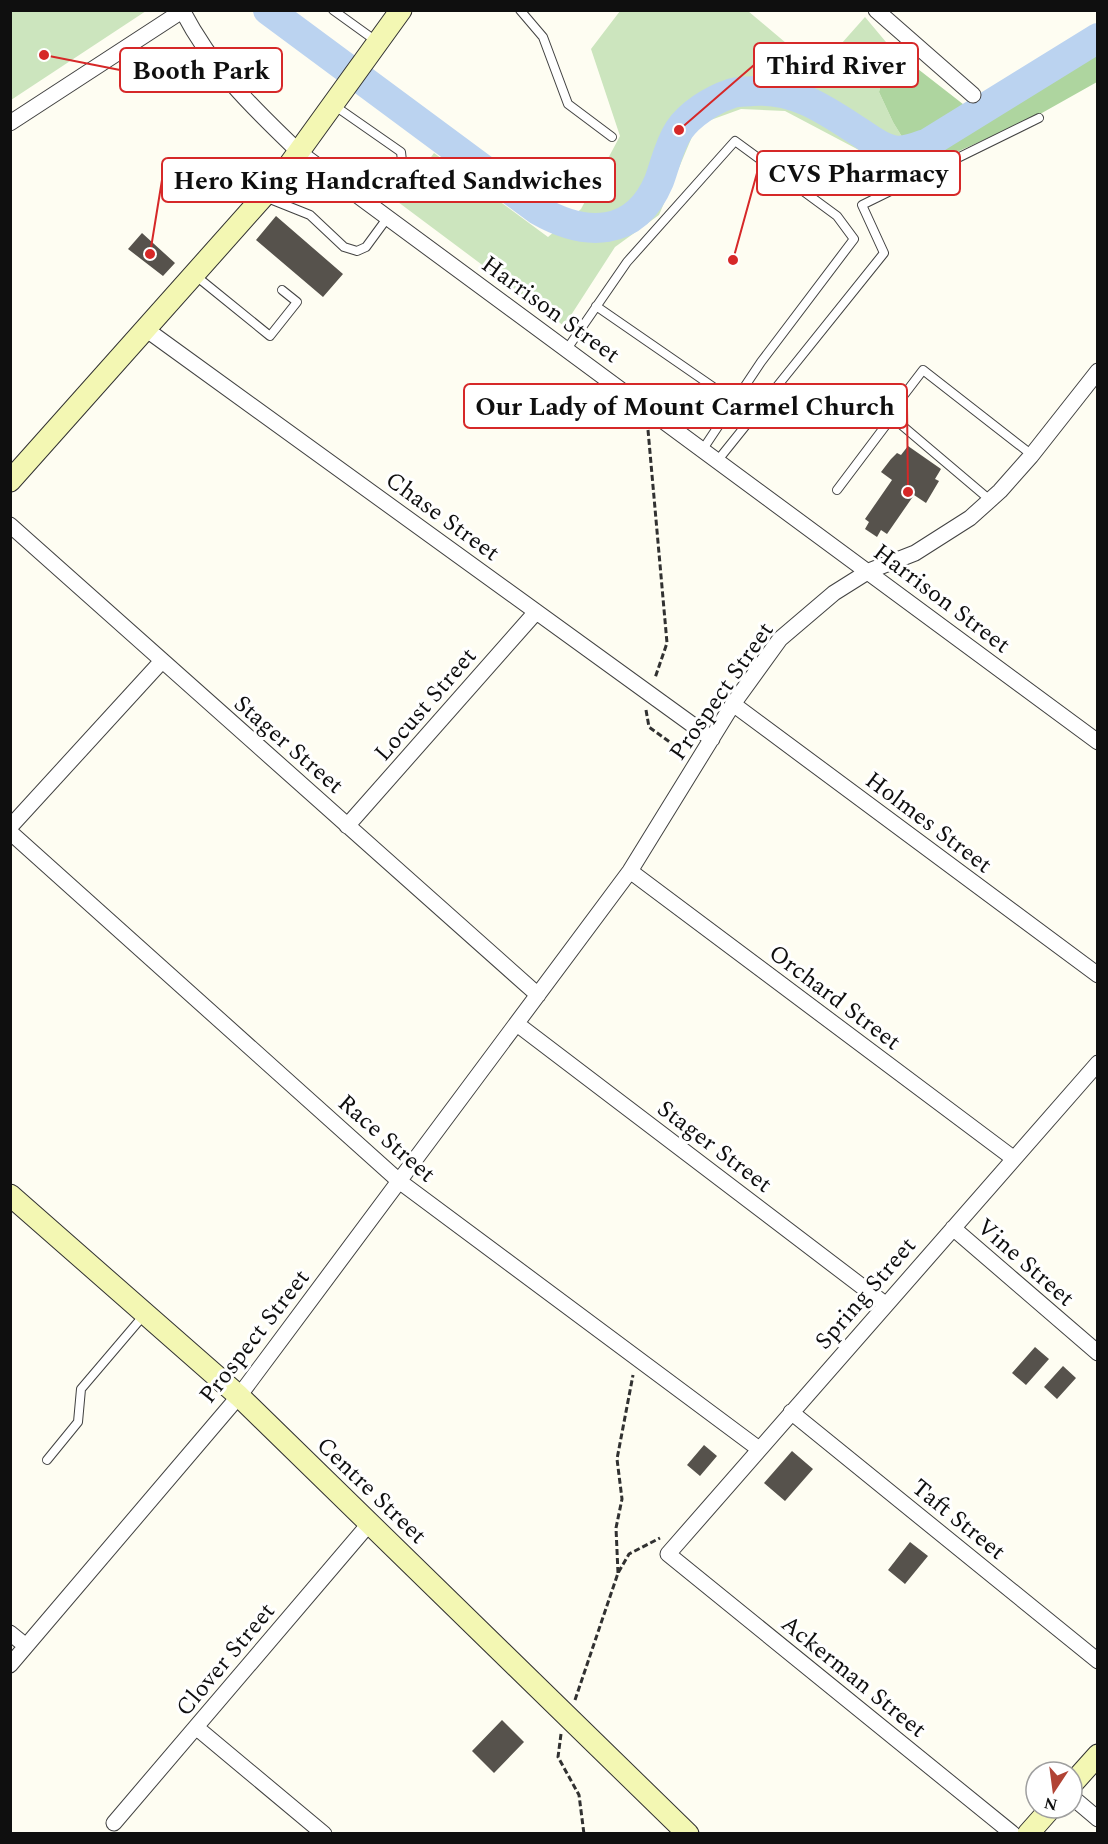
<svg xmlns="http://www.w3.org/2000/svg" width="1108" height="1844" viewBox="0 0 1108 1844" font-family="Spectral,serif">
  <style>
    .green { fill: #cce5be }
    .forest { fill: #aed59f }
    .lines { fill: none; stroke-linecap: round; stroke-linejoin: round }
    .river { stroke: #bbd3f0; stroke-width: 30 }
    .building { fill: #56524c }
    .lane-casing { stroke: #424242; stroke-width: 10 }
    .street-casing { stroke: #424242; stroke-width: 17 }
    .secondary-casing { stroke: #313131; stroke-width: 23 }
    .path { stroke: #313131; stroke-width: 3; stroke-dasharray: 6 3; stroke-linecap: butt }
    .lane { stroke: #fff; stroke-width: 8 }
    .street { stroke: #fff; stroke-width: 15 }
    .secondary { stroke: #f3f7b3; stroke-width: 21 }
    .labels { text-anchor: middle; stroke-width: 6; stroke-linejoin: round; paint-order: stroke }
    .street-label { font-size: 24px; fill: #0f0f0f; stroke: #fff }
    .leader { fill: none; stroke: #d62828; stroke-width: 2 }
    .callout-dot { fill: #d62828; stroke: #fff; stroke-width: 2 }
    .callout { fill: #fff; stroke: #d62828; stroke-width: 2 }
    .callout-label { font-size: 26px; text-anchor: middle; font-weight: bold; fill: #0f0f0f }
  </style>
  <rect width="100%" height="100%" fill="#fefdf2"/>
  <path class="green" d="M11,10H146V11L11,100Z
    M620,11H748L818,70L865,17L891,48L879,92L893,122L921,168L891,167L785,111L741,109L697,125L659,215L615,247L564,326L398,202L434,153L548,237L581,209L620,136L591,49Z"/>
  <path class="forest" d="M1097,38V82L1033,118L921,168L893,122L879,92L891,48L968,108L979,112Z"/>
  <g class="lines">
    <path class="river" d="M268,10L538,210C585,237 635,238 659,181C665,165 669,145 679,130C690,114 712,100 730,94C737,91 746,92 753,91C796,88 827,111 861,133C870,139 881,148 893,150C904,153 917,147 928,143L1098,38"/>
  </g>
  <path class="building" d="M276,216L343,274L323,297L256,240Z
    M142,233L175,263L163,276L128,249Z
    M908,446L941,469L935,479L939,481L926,503L914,495L887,534L881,530L877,537L865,529L869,522L865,519L892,480L881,472L891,459L897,453L901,455Z
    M1035,1347L1049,1359L1026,1385L1012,1373Z
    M1063,1366L1076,1378L1057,1399L1044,1387Z
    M704,1445L717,1456L700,1476L687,1465Z
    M792,1451L813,1469L785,1501L764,1483Z
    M910,1542L928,1556L905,1584L888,1570Z
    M502,1720L524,1742L494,1773L472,1751Z"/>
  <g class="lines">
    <g class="lane-casing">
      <path id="lane" d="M333,10L376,41
        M520,10L543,37L568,104L612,137
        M335,106L401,152L402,161L370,204
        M265,197L310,215L344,247L357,251L366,247L388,217
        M196,276L270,336L297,302L282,290
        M596,306L735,402
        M567,349L627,262L735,141L837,216L854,239L761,362L703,449
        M892,417L990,500
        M718,460L884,253L862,205L1039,118
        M837,490L892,417L897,404L923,370L1032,455
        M47,1460L78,1422L81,1389L144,1315"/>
    </g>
    <g class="street-casing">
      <path id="street" d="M182,10C214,71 251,106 300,153L1098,742
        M876,10L973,95
        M10,123L182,11
        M147,330L712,739
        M10,525L538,995
        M733,704L1098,975
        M347,826L536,612
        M10,827L161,662
        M10,832L399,1181L759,1449
        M630,871L1013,1158
        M517,1024L885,1304
        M953,1228L1098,1353
        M791,1412L1098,1661
        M10,1633L26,1646
        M10,1665L239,1396L630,871L733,704L780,639L834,593L869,571L915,553L970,518L1000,491L1031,456L1098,371
        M197,1728L324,1834
        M1072,1797L1098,1819
        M114,1823L369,1524
        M1013,1834L668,1554L1098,1063"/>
    </g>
    <g class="secondary-casing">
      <path id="secondary" d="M10,481L279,179L401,10
        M10,1195L239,1396L688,1834
        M1072,1784L1098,1755
        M1028,1834L1051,1808"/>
    </g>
    <path class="path" d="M648,430L667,643L655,678
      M646,710L649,727L674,745L680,757
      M618,1573L616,1528L622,1499L617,1459L633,1375
      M575,1700L618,1573L629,1554L660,1538
      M561,1734L558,1757L579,1795L584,1834"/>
    <use href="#lane" class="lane"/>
    <use href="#street" class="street"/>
    <use href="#secondary" class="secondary"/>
  </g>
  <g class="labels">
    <g class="street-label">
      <text transform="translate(551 309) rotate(36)" y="8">Harrison Street</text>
      <text transform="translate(443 516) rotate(36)" y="8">Chase Street</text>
      <text transform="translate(942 598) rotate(37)" y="8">Harrison Street</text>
      <text transform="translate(721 691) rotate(-55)" y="8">Prospect Street</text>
      <text transform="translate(425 704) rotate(-49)" y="8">Locust Street</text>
      <text transform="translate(289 744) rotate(41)" y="8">Stager Street</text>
      <text transform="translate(929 822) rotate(37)" y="8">Holmes Street</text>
      <text transform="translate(835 997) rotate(37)" y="8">Orchard Street</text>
      <text transform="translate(387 1138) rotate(41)" y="8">Race Street</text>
      <text transform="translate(715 1146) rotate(37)" y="8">Stager Street</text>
      <text transform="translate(1026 1262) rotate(41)" y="8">Vine Street</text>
      <text transform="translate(865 1293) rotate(-49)" y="8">Spring Street</text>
      <text transform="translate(254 1336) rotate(-52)" y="8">Prospect Street</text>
      <text transform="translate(372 1490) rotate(44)" y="8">Centre Street</text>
      <text transform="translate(959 1519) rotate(39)" y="8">Taft Street</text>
      <text transform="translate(225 1659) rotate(-50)" y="8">Clover Street</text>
      <text transform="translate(854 1676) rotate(39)" y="8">Ackerman Street</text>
    </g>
  </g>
  <path class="leader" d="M679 130L754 65M44 55L120 70M733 260L757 173M150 254L162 180M908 492L907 406"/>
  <g class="callout-dot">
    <circle cx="679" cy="130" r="6"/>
    <circle cx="44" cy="55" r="6"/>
    <circle cx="733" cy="260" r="6"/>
    <circle cx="150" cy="254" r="6"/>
    <circle cx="908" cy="492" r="6"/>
  </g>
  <g class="callout">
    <rect x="754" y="43" width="164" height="44" rx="6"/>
    <rect x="120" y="48" width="162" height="44" rx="6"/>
    <rect x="757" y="151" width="203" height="44" rx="6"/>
    <rect x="162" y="158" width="453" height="44" rx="6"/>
    <rect x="464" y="384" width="443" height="44" rx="6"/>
  </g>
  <g class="callout-label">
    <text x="836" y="74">Third River</text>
    <text x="201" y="79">Booth Park</text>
    <text x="858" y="182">CVS Pharmacy</text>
    <text x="388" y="189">Hero King Handcrafted Sandwiches</text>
    <text x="685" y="415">Our Lady of Mount Carmel Church</text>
  </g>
  <rect width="1108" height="1844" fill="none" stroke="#0f0f0f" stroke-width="24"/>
  <g transform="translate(1054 1790) rotate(193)"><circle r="28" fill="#ffffff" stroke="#9f9f9f" stroke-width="1.5"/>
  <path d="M0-4.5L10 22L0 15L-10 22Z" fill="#b14334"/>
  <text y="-9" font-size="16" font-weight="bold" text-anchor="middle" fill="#0f0f0f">N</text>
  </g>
</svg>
